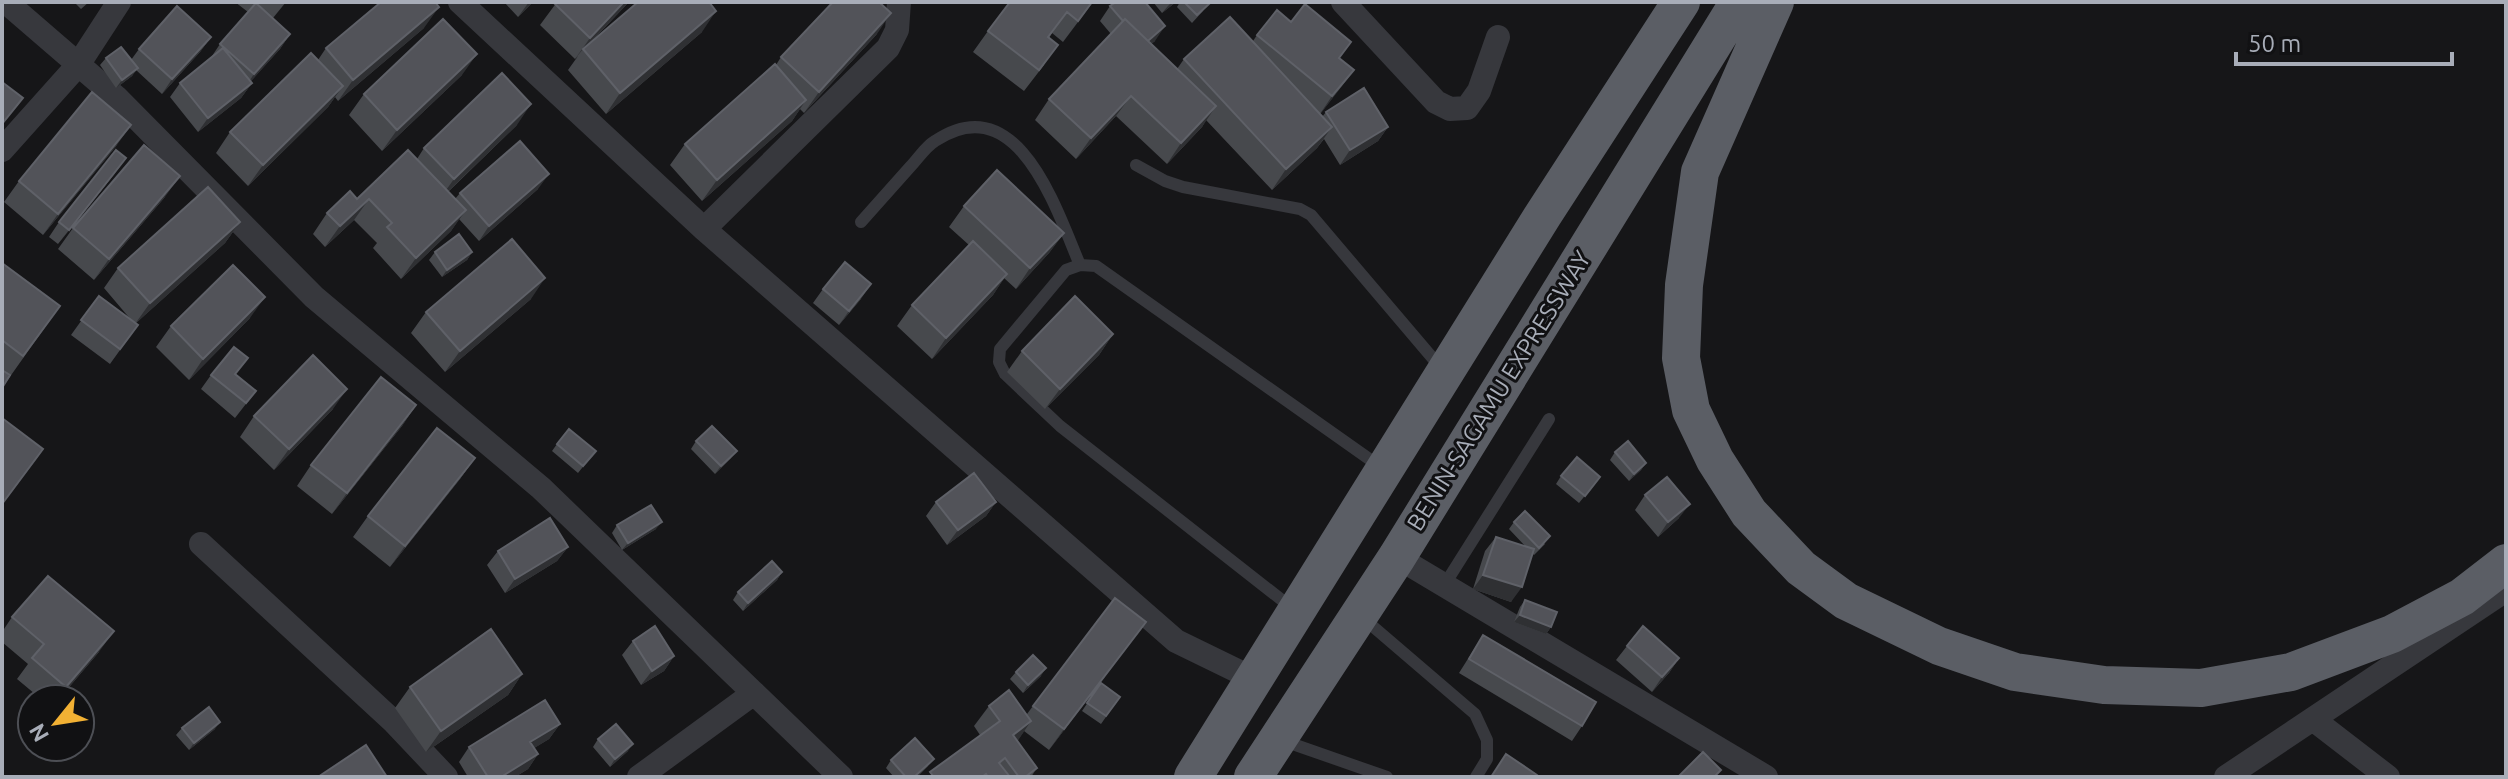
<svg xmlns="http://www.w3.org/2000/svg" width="2508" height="779" viewBox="0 0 2508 779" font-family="Ubuntu,sans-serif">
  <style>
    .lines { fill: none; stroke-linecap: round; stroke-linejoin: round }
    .service { stroke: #37383d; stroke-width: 12 }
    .minor { stroke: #37383d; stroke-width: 24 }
    .trunk { stroke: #5b5e65; stroke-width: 38 }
    .wall { fill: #47494d }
    .shaded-wall { fill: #2f3033 }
    .building { fill: #525359; stroke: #5f6168; stroke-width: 2 }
    .labels { text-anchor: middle; stroke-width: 6; stroke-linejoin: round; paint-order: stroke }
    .street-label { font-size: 24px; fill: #a8adb8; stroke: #111113 }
  </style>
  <rect width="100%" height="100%" fill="#161618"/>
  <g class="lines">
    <path class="service" d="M1136,165L1165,181L1183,187L1300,209L1311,215L1441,368
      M861,222C877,204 893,186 910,167C918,159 925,147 935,141C1018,86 1056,209 1080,265
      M1445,584L1549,419
      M1292,608L1060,426L1005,374L999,362L1000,349L1066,270L1080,265L1096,266L1382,468
      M1363,618L1475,714L1487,740V759L1476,777
      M1284,741L1387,777"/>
    <path class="minor" d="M6,2L116,97L314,297L541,488L841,777
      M460,2L704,229L1176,641L1254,679
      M1343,2L1436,102L1450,109L1467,108L1479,91L1498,37
      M2,150L78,65L119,2
      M704,229L888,48L897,30L899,2
      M201,544L394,722L446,777
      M1397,557L1766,777
      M2314,720L2388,777
      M639,777L754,693
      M2226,777L2506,590"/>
    <path class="trunk" d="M1775,2L1700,172L1684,285L1681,358L1691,410L1715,460L1749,513L1801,568L1846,601L1939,646L2015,672L2104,685L2201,688L2291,672L2392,634L2462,597L2506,563
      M1193,777L1543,215L1681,2
      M1253,777L1397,557L1739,2"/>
  </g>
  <path class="wall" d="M74,2H89L81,9Z
    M235,2H286L273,18L290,34L280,49L250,82L252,83L241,98L198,132L170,97L180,83L210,59L220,44L248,12Z
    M504,2H533L518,17Z
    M557,2H629L591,42L702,32L606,114L568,70L578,56L575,59L540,25Z
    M1093,2L1063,42L1052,33L1049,38L1044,65L1024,91L973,52L988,31Z
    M1153,2H1176L1162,13Z
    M1180,2H1207L1203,11L1192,23L1177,7Z
    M1110,6L1155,41L1151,44L1177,69L1184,59L1253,41L1257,35L1291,22L1354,70L1320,114L1322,117L1326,112L1388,127L1378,141L1340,165L1324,139L1317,148L1272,190L1206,120L1202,127L1167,164L1116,116L1076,159L1035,120L1049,99L1111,34L1100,21Z
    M424,28L338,101L335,97L328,107L248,186L216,153L230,132L318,60L326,48Z
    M877,34L804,113L800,109L792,121L702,201L670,165L685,144L776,65L781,57Z
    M211,37L200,52L162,94L136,70L132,76L116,88L100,65L106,58L131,60L139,49Z
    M462,75L382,151L349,115L364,94Z
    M517,125L448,192L455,199L460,193L538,189L479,241L459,219L451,231L401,279L373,248L377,243L354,220L325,247L313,234L327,213L357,199L417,159L424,148Z
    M117,145L43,235L4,202L19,181Z
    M116,172L58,244L49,237L59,222Z
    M165,197L94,280L58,249L73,228Z
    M964,206L1064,233L1049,253L1016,289L1004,278L993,295L932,359L897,326L912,305L969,245L949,227Z
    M240,222L225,243L136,323L138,325L110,364L71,335L99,296L132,321L104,288L118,268Z
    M435,252H472L467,260L442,277L429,260Z
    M2,263L60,306L2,388Z
    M823,289L861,299L839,325L813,303Z
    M531,299L445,372L411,333L426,312Z
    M250,318L189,380L156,347L171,326Z
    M1113,334L1099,355L1045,409L1007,372L1022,351Z
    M211,375L256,391L235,418L201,389Z
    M416,405L402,426L332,514L297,486L311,465Z
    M333,409L274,470L240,437L254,416Z
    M696,441L731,458L715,474L691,449Z
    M557,444L590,458L578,473L552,451Z
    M1615,452L1646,463L1641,470L1629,481L1610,460Z
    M475,458L460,479L390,567L353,537L368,516Z
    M1561,476L1600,477L1579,503L1556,484Z
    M1645,495L1679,518L1658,537L1635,510Z
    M936,502H996L986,516L947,545L926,516Z
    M1514,522L1545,544L1534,555L1533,554L1511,602L1473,589L1485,551L1496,537L1526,547L1509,529Z
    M617,525L656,529L622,550L612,533Z
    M568,547L557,561L505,593L487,565L498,551Z
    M782,572L777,580L743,611L733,600L738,592Z
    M1525,600L1551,627L1546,634L1514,622L1520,607Z
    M12,617L99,652L59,699H41L17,679L28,664L2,642V632Z
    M1146,622L1049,750L1024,731L1017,741L1037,768L1031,777H934L980,735L974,726L989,706L1027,714L1033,706Z
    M1483,635L1582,726L1572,741L1459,673Z
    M633,641L674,656L664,671L641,685L622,655Z
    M1627,646L1679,658L1669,673L1652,692L1616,660Z
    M1016,672L1041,676L1023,693L1010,679Z
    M522,674L508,695L426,752L395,708L410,687Z
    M1101,683L1120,697L1101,724L1082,711Z
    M560,724L549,739L534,748L538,754L528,769L515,777H468L459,762L469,747Z
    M182,728L215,729L189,750L176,735Z
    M598,739L628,751L610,767L593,747Z
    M891,760L928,766L917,777H894L886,768Z"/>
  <path class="shaded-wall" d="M529,2H533L518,17Z
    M624,2H629L583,50V49L575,59L590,38Z
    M1172,2H1176L1162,13L1168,6Z
    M439,7L424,28L338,101L353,80Z
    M716,11L702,32L606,114L620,93Z
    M891,13L877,34L804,113L819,92Z
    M1165,26L1155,41L1133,59L1143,45Z
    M290,34L280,49L244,89L254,74Z
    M211,37L200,52L162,94L172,79Z
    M477,54L462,75L382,151L397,130Z
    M138,68L132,76L116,88L122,80Z
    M1354,70L1339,90L1318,117L1332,96Z
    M252,83L241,98L198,132L208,118Z
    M343,86L328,107L248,186L263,165Z
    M1131,96L1116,116L1076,159L1091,138Z
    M806,100L792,121L702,201L717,180Z
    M531,104L517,125L439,200L454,179Z
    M1216,106L1202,127L1167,164L1181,143Z
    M131,125L117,145L43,235L58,214Z
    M1332,127L1317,148L1272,190L1286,169Z
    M1388,127L1378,141L1340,165L1350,150Z
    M126,158L116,172L58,244L69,230Z
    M549,174L538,189L479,241L489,226Z
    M180,176L165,197L94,280L109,259Z
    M369,199L354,220L325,247L340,226Z
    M466,210L451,231L401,279L416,258Z
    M240,222L225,243L135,324L150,303Z
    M1064,233L1049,253L1016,289L1030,268Z
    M472,252L467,260L442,277L447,270Z
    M1007,274L993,295L932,359L946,338Z
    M545,278L531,299L445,372L460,351Z
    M871,284L861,299L839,325L849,311Z
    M265,297L250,318L189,380L203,359Z
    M1113,334L1099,355L1045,409L1060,389Z
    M347,389L333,409L274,470L289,449Z
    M416,405L402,426L332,514L347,493Z
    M737,451L731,458L715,474L721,466Z
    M475,458L460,479L390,567L405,546Z
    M1646,463L1641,470L1629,481L1634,474Z
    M996,502L986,516L947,545L958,530Z
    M1690,504L1679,518L1658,537L1668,522Z
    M662,522L656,529L622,550L628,543Z
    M568,547L557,561L505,593L515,579Z
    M782,572L777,580L743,611L748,603Z
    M1483,575L1522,587L1511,602L1473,589Z
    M1520,615L1551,627L1546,634L1514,622Z
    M1146,622L1131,642L1049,750L1064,729Z
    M114,631L99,652L59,699H58L66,687Z
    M674,656L664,671L641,685L652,671Z
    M1679,658L1669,673L1652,692L1662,677Z
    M1046,668L1041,676L1023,693L1028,685Z
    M522,674L508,695L426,752L441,731Z
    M1031,721L1017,742L1013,735Z
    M220,722L215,729L189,750L194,743Z
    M560,724L549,739L520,757L530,742Z
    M633,744L628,751L610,767L615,759Z
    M538,754L528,769L515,777H501Z
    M934,759L928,766L917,777H914Z"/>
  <path class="building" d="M381,2H435L439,7L353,80L326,48Z
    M557,2H624L590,38L555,4Z
    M638,2H709L716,11L620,93L583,49Z
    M833,2H879L891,13L819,92L781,57Z
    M1010,2H1092L1078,21L1067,12L1048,37L1058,45L1039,70L988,31Z
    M1116,2H1145L1165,26L1148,41L1125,19L1123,21L1110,6Z
    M1184,2H1207L1209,4L1197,15Z
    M256,3L290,34L254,74L220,44Z
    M1305,4L1351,42L1339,58L1354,70L1332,96L1257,35L1277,10L1291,22Z
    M177,6L211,37L172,79L139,49Z
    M1230,17L1332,127L1286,169L1184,59Z
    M443,19L477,54L397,130L364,94Z
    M1125,19L1216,106L1181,143L1131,96L1091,138L1049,99Z
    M121,47L138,68L122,80L106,58Z
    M223,48L252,83L208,118L180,83Z
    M311,53L343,86L263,165L230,132Z
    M775,64L806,100L717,180L685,144Z
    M502,73L531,104L454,179L424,148Z
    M2,82L23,98L2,124Z
    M1364,88L1388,127L1350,150L1326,112Z
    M92,92L131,125L58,214L19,181Z
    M520,141L549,174L489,226L460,193Z
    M144,145L180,176L109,259L73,228Z
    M116,150L126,158L69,230L59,222Z
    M408,150L466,210L416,258L387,227L392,223L369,199L340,226L327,213L350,191L357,199Z
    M997,170L1064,233L1030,268L964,206Z
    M208,187L240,222L150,303L118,268Z
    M459,234L472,252L447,270L435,252Z
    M512,239L545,278L460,351L426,312Z
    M973,241L1007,274L946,338L912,305Z
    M845,262L871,284L849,311L823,289Z
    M2,263L60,306L23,356L2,340Z
    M233,265L265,297L203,359L171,326Z
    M99,296L138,325L120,349L81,320Z
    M1075,296L1113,334L1060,389L1022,351Z
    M234,347L248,358L235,374L256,391L246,403L211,375Z
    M313,355L347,389L289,449L254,416Z
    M2,370L10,375L2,388Z
    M381,377L416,405L347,493L311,465Z
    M2,418L43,449L2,504Z
    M712,426L737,451L721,466L696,441Z
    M437,428L475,458L405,546L368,516Z
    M569,429L596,451L583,466L557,444Z
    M1628,441L1646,463L1634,474L1615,452Z
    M1577,457L1600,477L1585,496L1561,476Z
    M974,473L996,502L958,530L936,502Z
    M1667,477L1690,504L1668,522L1645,495Z
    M651,505L662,522L628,543L617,525Z
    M1525,511L1550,536L1539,548L1514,522Z
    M550,518L568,547L515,579L498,551Z
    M1496,537L1534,549L1522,587L1483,575Z
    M772,561L782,572L748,603L738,592Z
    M48,576L114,631L66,687L32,658L44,644L12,617Z
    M1115,598L1146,622L1064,729L1033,706Z
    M1525,600L1557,612L1551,627L1520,615Z
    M655,626L674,656L652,671L633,641Z
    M1643,626L1679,658L1662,677L1627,646Z
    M491,629L522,674L441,731L410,687Z
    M1483,635L1596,702L1582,726L1469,659Z
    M1033,655L1046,668L1028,685L1016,672Z
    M1101,683L1120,697L1106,716L1087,703Z
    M1009,690L1031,721L1013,735L1037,768L1025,777H1019L1005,758L999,763L1010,777H988L986,774L982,777H934L930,772L1000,721L989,706Z
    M545,700L560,724L530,742L538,754L501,777H488L469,747Z
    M209,707L220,722L194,743L182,728Z
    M616,724L633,744L615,759L598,739Z
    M915,738L934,759L914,777H906L891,760Z
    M366,745L387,777H318Z
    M1703,752L1721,770L1714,777H1678Z
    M1506,754L1537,775L1536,777H1491Z"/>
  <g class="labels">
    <g class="street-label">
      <text transform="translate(1499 391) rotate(-58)" y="8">BENIN-SAGAMU EXPRESSWAY</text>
    </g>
  </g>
  <rect width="2508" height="779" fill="none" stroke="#a8adb8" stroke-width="8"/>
  <g transform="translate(56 723) rotate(240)"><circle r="38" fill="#111113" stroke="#4d4f55" stroke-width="2"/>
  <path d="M0-6L14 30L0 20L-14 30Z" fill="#f2b134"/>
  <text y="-12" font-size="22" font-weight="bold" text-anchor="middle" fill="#a8adb8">N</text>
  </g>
  <path d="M2236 52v12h216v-12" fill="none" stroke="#a8adb8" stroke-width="4"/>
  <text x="2248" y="52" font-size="24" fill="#a8adb8" stroke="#111113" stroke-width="6" paint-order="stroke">50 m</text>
</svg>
